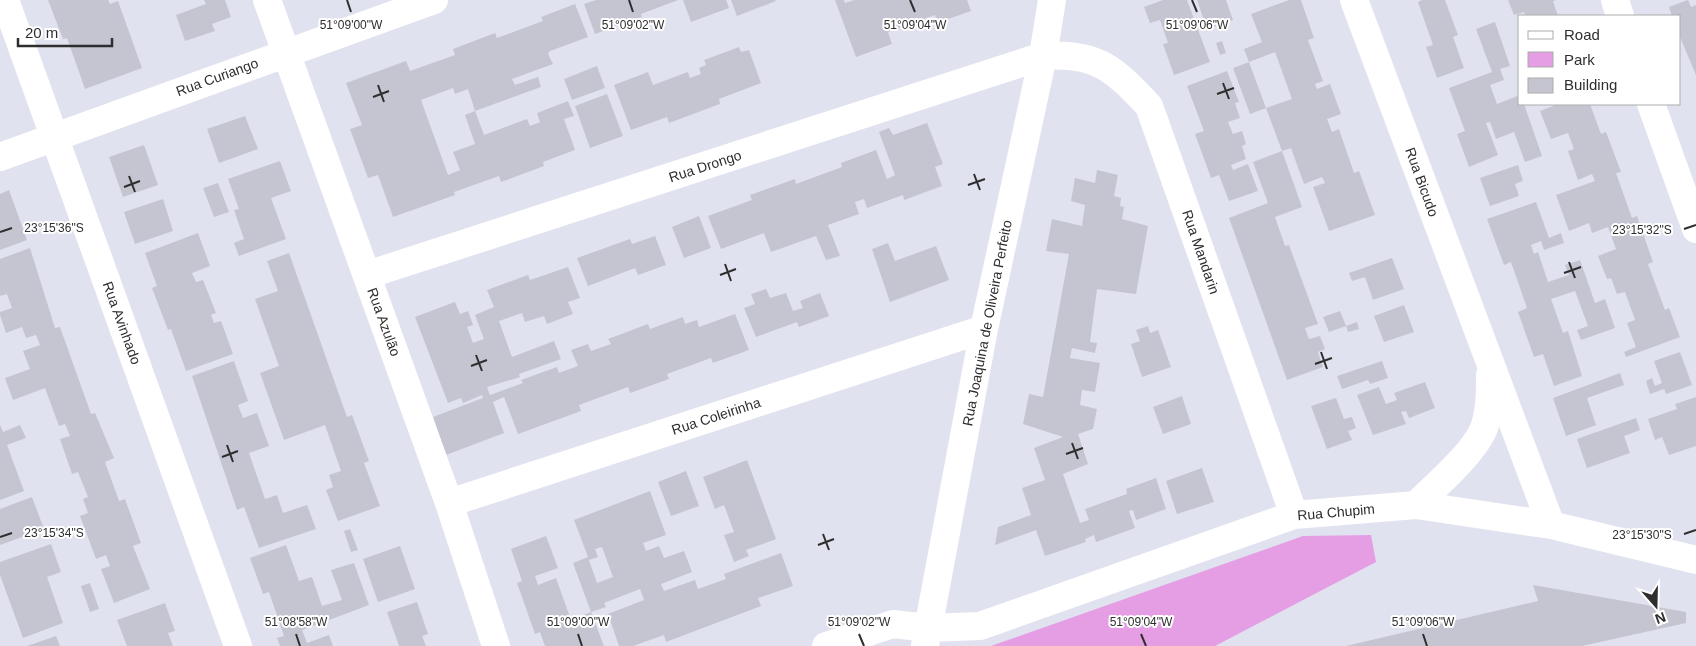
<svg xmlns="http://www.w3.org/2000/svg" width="1696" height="646" viewBox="0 0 1696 646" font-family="Arial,sans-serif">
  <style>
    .green { fill: #e59ee4 }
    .building { fill: #c5c5d2; fill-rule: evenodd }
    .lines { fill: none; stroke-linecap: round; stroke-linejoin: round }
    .minor { stroke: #fff; stroke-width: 28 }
    .ticks { fill: none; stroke: #2e2e2e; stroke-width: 2 }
    .labels { text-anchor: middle; stroke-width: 4; stroke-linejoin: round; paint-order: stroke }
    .street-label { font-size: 14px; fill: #2e2e2e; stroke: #fff }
    .ticks-label { font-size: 12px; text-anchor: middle; fill: #2e2e2e; stroke: #fff; stroke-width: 4; stroke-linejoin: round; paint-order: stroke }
  </style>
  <rect width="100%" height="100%" fill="#e1e2ef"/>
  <path class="green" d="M1371,535L1376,562L1215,646H991L1303,536Z"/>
  <path class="building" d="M48,0H108L110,4L118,1L142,68L85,89L67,38L63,39Z
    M204,0H225L231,17L212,24L215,31L185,41L176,15L206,4Z
    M596,0H678L641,14L642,17L595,34L584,4Z
    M683,0H726L729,8L691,22Z
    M731,0H775L776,1L737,16Z
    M835,0H844L845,3L854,0H967L971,11L937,23L935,15L888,32L892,44L856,57Z
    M1163,0H1187L1210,62L1174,75L1163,44L1168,43L1160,20L1150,23L1144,7Z
    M1197,0H1226L1233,20L1207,29Z
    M1289,0H1301L1314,38L1308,40L1323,81L1315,84L1317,89L1330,84L1341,114L1327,119L1332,132L1339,129L1354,173L1359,171L1375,215L1329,231L1313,187L1325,183L1322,177L1304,184L1291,148L1282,151L1266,108L1292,99L1275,52L1249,62L1244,49L1262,42L1251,14Z
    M1422,0H1445L1458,35L1453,37L1464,68L1437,78L1426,47L1433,45L1418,2Z
    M1508,0H1556L1553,1L1558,16H1526L1524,12L1514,15Z
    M1688,0L1691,7L1696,5V75L1680,37V16H1672L1669,7Z
    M575,4L588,37L550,51L548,54L553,64L512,79L515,85L538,77L541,87L475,111L468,89L455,94L453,88L421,100L448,175L460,170L453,152L475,144L465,115L475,111L484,135L527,119L530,126L540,122L537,113L568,101L574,116L564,119L575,150L543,162L544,166L501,182L499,176L454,192L455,195L393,217L378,175L368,178L350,129L362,125L346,83L406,61L410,71L455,55L453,49L495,33L497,38L543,21L541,17Z
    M1495,22L1510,66L1500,69L1504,80L1490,85L1497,104L1520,95V104H1524L1542,156L1525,162L1514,132L1496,139L1490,122L1486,123L1498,155L1469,167L1457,134L1465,131L1449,88L1492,72L1476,29Z
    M1222,41L1226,53L1220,55L1216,43Z
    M739,47L741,52L749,50L761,83L719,99L720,104L669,123L667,117L631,130L614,85L648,72L653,85L688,72L690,78L701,74L699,68L706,65L704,60Z
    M1249,62L1266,108L1250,114L1233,68Z
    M597,66L605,88L572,100L564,79Z
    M1227,71L1239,102L1235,103L1240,118L1228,122L1233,134L1242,131L1246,144L1242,146L1246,159L1231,165L1233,170L1248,164L1258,191L1229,201L1219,175L1211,178L1195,134L1204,131L1187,86Z
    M607,94L623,136L590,148L575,106Z
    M1558,104H1590L1601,134L1606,132L1621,172L1616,173L1632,218L1637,216L1653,262L1648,264L1665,310L1669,308L1680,337L1626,357L1624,352L1636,347L1627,323L1635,320L1625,292L1617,294L1611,278L1607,279L1598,256L1616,249L1608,227L1592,233L1589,223L1569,231L1556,195L1595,181L1592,174L1578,180L1568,151L1574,149L1568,133L1551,139L1540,111Z
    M245,116L258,149L219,163L207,129Z
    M927,123L943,164L935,167L942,186L904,200L903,195L867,208L864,199L855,202L859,214L828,225L840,256L826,260L816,236L771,252L764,233L721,249L708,216L752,200L750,195L795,179L796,184L842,167L841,163L876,150L887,179L895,175L879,132L889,128L893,135Z
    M144,145L158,185L123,197L109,157Z
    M1282,151L1302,207L1275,217L1285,246L1289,245L1318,324L1305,328L1309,339L1320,336L1325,349L1318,352L1323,367L1287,380L1229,218L1268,203L1253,162Z
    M280,161L291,191L271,198L286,239L239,256L234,243L244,239L234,210L239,209L228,179Z
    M1518,165L1523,181L1515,184L1519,196L1490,206L1480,178Z
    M1097,170L1118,175L1114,196L1121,198L1120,206L1124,207L1122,219L1148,226L1136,294L1097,289L1090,342L1097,343L1095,353L1072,348L1070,358L1100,363L1095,392L1082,390L1080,405L1097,409L1093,429L1078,434L1088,464L1063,474L1080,523L1089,520L1085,509L1127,494L1126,489L1156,478L1166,509L1136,520L1133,510L1129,511L1135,528L1096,542L1094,535L1085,539L1086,542L1045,556L1036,530L995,545L998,527L1031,515L1022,488L1045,480L1034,448L1063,437L1023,424L1029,394L1043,397L1069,254L1046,251L1052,219L1082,226L1085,205L1071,201L1075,178L1095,183Z
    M218,183L229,212L214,217L203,188Z
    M9,190L27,240L0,250V194Z
    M163,199L173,231L135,244L124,212Z
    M1536,202L1549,238L1561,233L1564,243L1544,250L1541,241L1531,245L1534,254L1538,252L1548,282L1569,275L1565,265L1580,260L1595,303L1605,299L1615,328L1581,340L1577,330L1588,326L1575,291L1551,299L1563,333L1568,331L1582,376L1554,386L1543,354L1534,357L1518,312L1527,308L1511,262L1504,265L1487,219Z
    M699,216L711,248L684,258L672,227Z
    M198,233L210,266L192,273L196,282L203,280L216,313L211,315L214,323L221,321L233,354L186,371L171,329L168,330L152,288L157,286L145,253Z
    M655,236L666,265L638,275L635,268L588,286L577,258L630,239L632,244Z
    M888,243L895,261L936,246L949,280L890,302L872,249Z
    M30,248L55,328L60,327L91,414L95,413L114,458L105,462L119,501L125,499L141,543L133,546L150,589L114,603L101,569L110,566L106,555L96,559L80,516L88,513L83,499L88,497L78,472L72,474L60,439L70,436L65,424L59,426L45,388L13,400L5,378L30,369L23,351L40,345L36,335L26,338L22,327L6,333L0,315V312L12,308L7,294L0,296V259Z
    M289,253L347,417L352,415L369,461L364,463L380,506L338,521L326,490L333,487L329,475L341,471L325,425L284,440L260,373L279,366L255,299L278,291L267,261Z
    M1392,258L1404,289L1373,300L1365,277L1352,281L1349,273Z
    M568,267L580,298L568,302L573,314L547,324L544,316L525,322L522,313L499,321L512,357L554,341L561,359L519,374L520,377L487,387L490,395L523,383L521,380L557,367L559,373L578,366L571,350L588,344L591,351L611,344L608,339L648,324L650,329L683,317L685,324L697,320L699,327L735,314L749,350L713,363L711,358L667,374L669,379L630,393L628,387L579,405L581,411L518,434L504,397L493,402L504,433L446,455L433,417L483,398L482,395L463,403L461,398L448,403L415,317L455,302L460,314L468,311L473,325L467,327L473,343L484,339L475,315L494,307L487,290L528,275L530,280Z
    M766,289L770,298L786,293L793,311L803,308L800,301L820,293L829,316L799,327L797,322L756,337L744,308L755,304L751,294Z
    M1404,305L1414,332L1384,342L1374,316Z
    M1340,311L1346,326L1329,332L1323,317Z
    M1357,322L1359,329L1348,332L1346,326Z
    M1148,326L1150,333L1158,330L1171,367L1142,377L1131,344L1140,341L1136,330Z
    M1680,352L1692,385L1666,394L1664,389L1650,394L1646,381L1652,378L1655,386L1662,383L1654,361Z
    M234,361L248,401L238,405L243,418L257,413L269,446L249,453L265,499L277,495L283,513L307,505L316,529L259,548L244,507L237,510L192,376Z
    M1382,361L1388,378L1370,384L1368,380L1342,389L1337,376Z
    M1620,373L1624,385L1587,398L1596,425L1566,436L1553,398Z
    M1425,382L1435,408L1409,418L1406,411L1401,412L1406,424L1373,435L1357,395L1379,387L1386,404L1397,400L1394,393Z
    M1182,396L1191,424L1163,434L1153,407Z
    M1696,397V446L1669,455L1662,437L1655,440L1648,419L1677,409L1675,404Z
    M1336,398L1344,419L1352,417L1356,428L1348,431L1352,440L1327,449L1311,406Z
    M1636,418L1640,430L1624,436L1630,453L1587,468L1577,439Z
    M0,425L3,432L20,425L26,438L7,445L24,491L0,500Z
    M747,460L776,539L746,550L749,556L734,562L724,535L734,532L724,505L715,509L703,477Z
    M1202,468L1214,502L1177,514L1166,481Z
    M686,471L699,506L671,516L658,482Z
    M650,491L666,535L643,543L646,551L659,546L664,558L684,551L692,572L661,584L664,591L695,580L698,589L726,579L724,574L781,553L793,586L758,598L761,606L666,642L664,635L633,646H619L608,614L644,600L640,589L604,603L606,607L591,612L573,563L588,557L574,520ZM602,547L613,577L597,583L589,560L598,557L595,549Z
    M32,497L44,529L0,545V509Z
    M350,529L358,550L351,552L344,531Z
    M546,536L558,568L535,576L538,585L556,578L571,620L591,612L604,646H545L540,632L535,634L517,583L522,581L511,549Z
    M51,544L61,572L47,577L63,623L23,638L0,575V562Z
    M286,545L299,581L312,577L322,606L342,600L331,570L354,563L369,605L302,630L307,643L329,635L333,646H280L277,638L284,636L269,592L263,594L250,558Z
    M400,546L415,589L378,602L363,559Z
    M90,583L99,609L90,612L81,586Z
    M1533,585L1686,612V623L1582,646H1346L1538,601Z
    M417,602L428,634L422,636L426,646H399L387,612Z
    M165,603L175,631L168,633L173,646H127L117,620Z
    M56,636L60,646H27Z"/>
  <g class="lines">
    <path class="minor" d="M5,0L238,646
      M267,0L449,503L496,646
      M1354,0L1551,525
      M1615,0L1620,16
      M1651,104L1696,229
      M0,157L434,0
      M367,275L1043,56C1097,52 1114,69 1149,106L1294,515
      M449,503L984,329
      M1416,505C1436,485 1477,451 1485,425C1490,409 1490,392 1490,375
      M925,645L984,329L1043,56L1052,0
      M826,646L893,624L928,628L980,626L1294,515L1416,505L1551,525L1696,560"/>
  </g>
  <path class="ticks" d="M347,0L351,12M629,0L633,12M910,0L915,12M1192,0L1197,12M1223,83L1229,99M378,85L384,102M1217,94L1234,88M373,97L389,91M974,174L980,190M129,176L135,192M968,185L985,179M124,187L140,181M1684,229L1696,225M0,232L12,228M1569,262L1575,278M725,264L731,281M1564,273L1581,267M720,275L736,269M1321,352L1327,369M476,355L482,371M1315,364L1332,358M471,366L487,360M1072,443L1078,459M227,445L233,462M1066,454L1083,448M222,457L238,451M823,534L829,550M1684,534L1696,530M0,537L12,533M818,545L834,539M296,634L300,646M578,634L582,646M859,634L864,646M1141,634L1146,646M1423,634L1427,646"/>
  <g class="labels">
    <g class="street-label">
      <text transform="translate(217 77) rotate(-20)" y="5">Rua Curiango</text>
      <text transform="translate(705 166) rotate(-18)" y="5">Rua Drongo</text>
      <text transform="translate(1422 182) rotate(70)" y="5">Rua Bicudo</text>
      <text transform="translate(1201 252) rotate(71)" y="5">Rua Mandarin</text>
      <text transform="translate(384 322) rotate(70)" y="5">Rua Azulão</text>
      <text transform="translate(122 323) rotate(70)" y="5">Rua Avinhado</text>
      <text transform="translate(987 323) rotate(-79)" y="5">Rua Joaquina de Oliveira Perfeito</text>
      <text transform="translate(716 416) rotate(-18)" y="5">Rua Coleirinha</text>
      <text transform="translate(1336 512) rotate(-5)" y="5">Rua Chupim</text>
    </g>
  </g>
  <g class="ticks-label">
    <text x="351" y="29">51°09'00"W</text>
    <text x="915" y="29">51°09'04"W</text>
    <text x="1197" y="29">51°09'06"W</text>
    <text x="633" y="29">51°09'02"W</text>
    <text x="54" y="232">23°15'36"S</text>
    <text x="1642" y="234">23°15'32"S</text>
    <text x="54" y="537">23°15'34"S</text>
    <text x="1642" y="539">23°15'30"S</text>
    <text x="296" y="626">51°08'58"W</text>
    <text x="578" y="626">51°09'00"W</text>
    <text x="859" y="626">51°09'02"W</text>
    <text x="1141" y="626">51°09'04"W</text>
    <text x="1423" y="626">51°09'06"W</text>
  </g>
  <rect x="1518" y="15" width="162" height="90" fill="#ffffff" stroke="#ababab"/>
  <rect x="1528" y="31" width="25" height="8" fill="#ffffff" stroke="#ababab"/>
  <text x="1564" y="40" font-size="15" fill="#2e2e2e">Road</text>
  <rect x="1528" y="52" width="25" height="15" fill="#e59ee4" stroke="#ababab"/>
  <text x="1564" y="65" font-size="15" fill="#2e2e2e">Park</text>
  <rect x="1528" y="78" width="25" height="15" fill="#c5c5d2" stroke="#ababab"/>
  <text x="1564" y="90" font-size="15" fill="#2e2e2e">Building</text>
  <g transform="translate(1656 606) rotate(160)" stroke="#ffffff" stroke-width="4" paint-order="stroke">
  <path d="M0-4L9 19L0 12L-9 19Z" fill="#2e2e2e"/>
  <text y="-8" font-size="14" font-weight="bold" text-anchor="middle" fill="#2e2e2e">N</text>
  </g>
  <path d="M18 38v8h94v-8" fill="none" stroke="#2e2e2e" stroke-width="2.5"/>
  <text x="25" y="38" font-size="15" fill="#2e2e2e" stroke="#ffffff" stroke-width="4" paint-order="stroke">20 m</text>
</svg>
